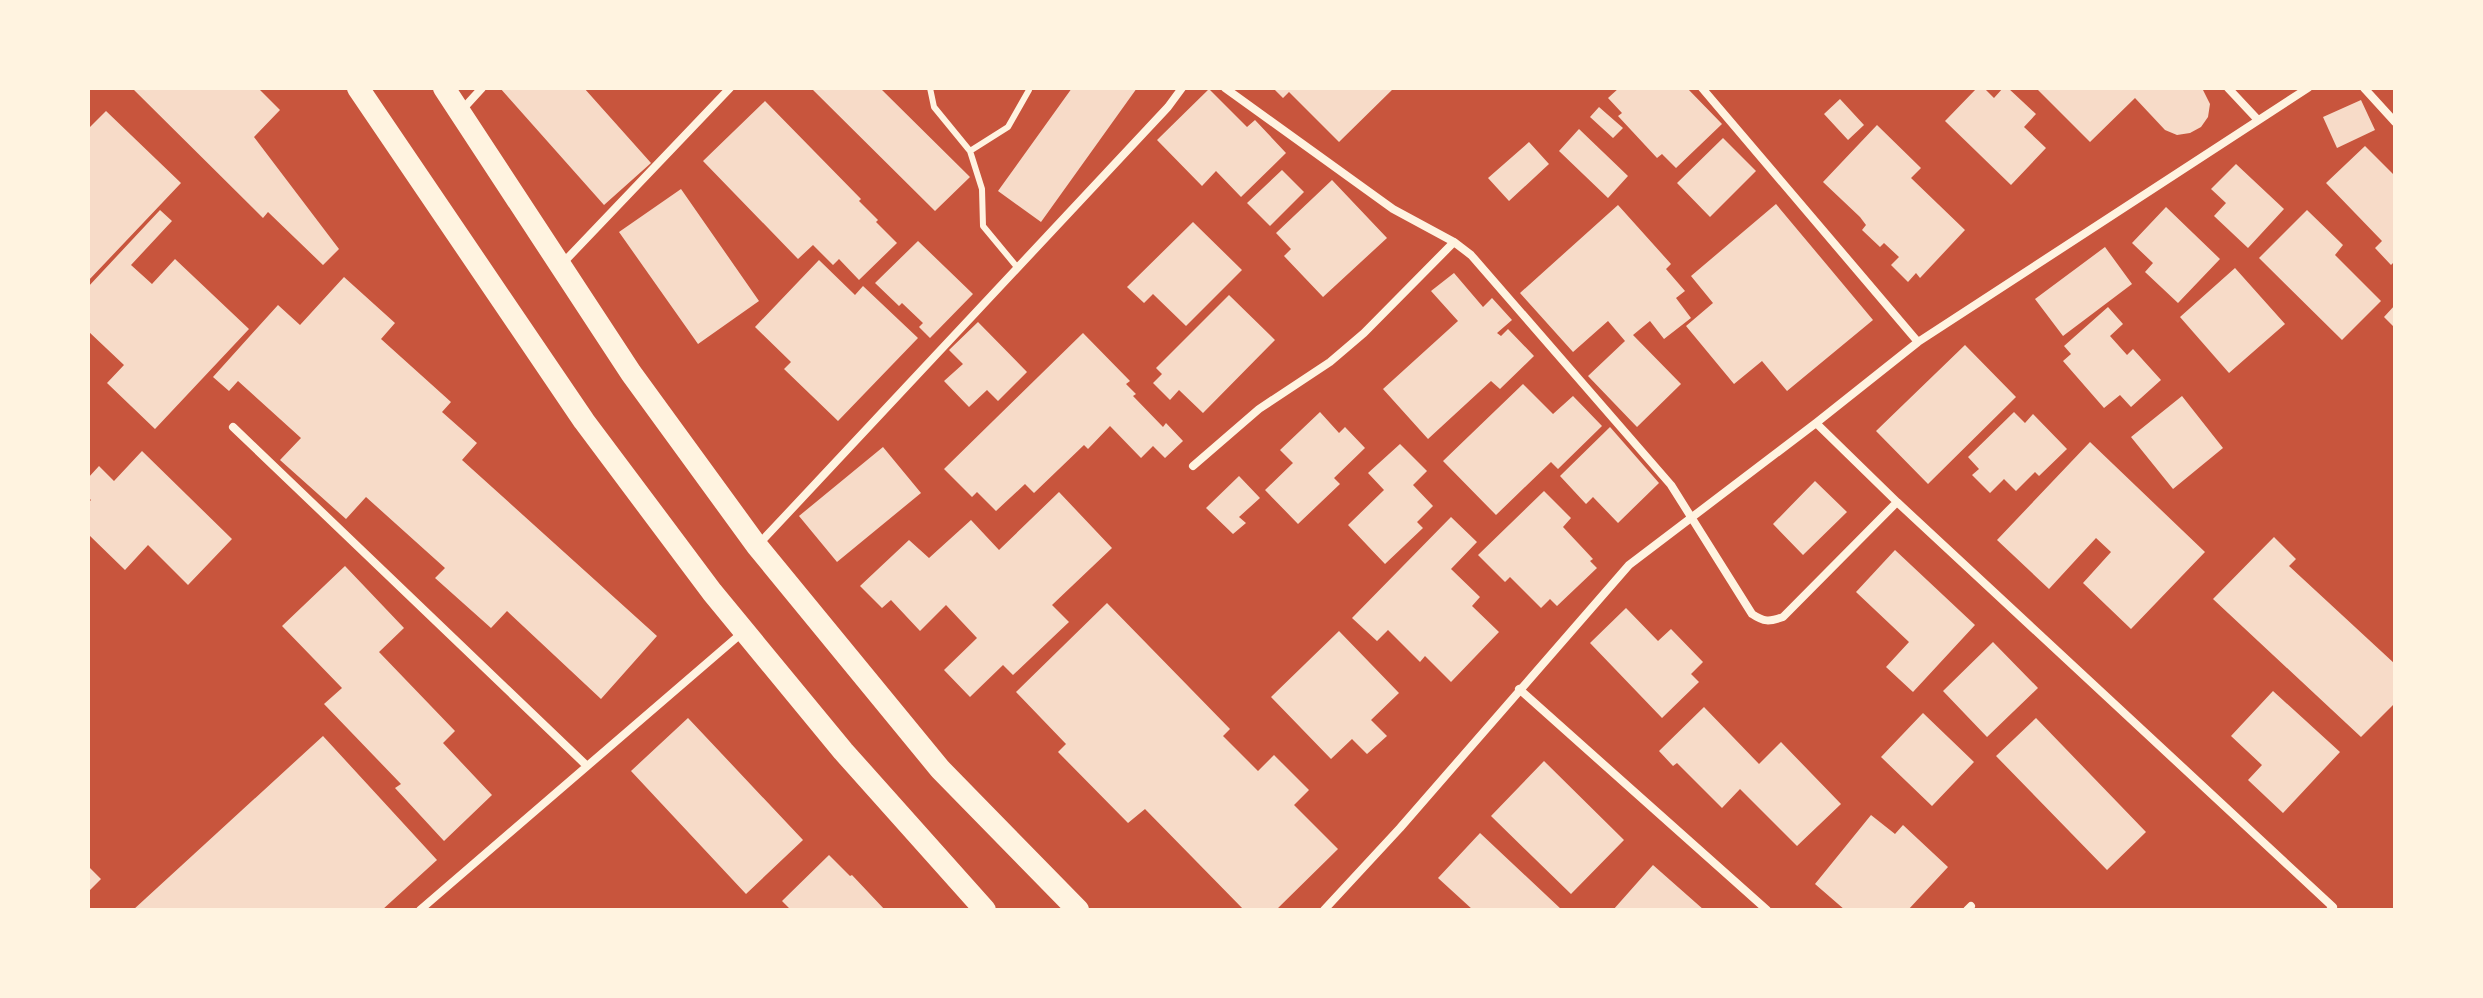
<svg xmlns="http://www.w3.org/2000/svg" width="2483" height="998" viewBox="0 0 2483 998" font-family="Manrope,sans-serif">
  <style>
    .building { fill: #f7dbc8 }
    .lines { fill: none; stroke-linecap: round; stroke-linejoin: round }
    .service { stroke: #fff3e0; stroke-width: 6 }
    .minor { stroke: #fff3e0; stroke-width: 8 }
    .trunk { stroke: #fff3e0; stroke-width: 22 }
  </style>
  <rect width="100%" height="100%" fill="#c8553d"/>
  <path class="building" d="M132,88H258L280,110L254,137L339,249L323,265L268,212L263,218Z
    M500,88H584L651,163L604,205Z
    M811,88H880L970,177L935,211Z
    M1072,88H1137L1041,222L998,191Z
    M1273,88H1394L1339,142L1289,92L1283,98Z
    M1619,88H1687L1722,124L1676,168L1662,154L1657,158L1618,116L1622,113L1608,98Z
    M1977,88H1984L1994,98L2003,88H2008L2036,114L2024,127L2046,148L2011,185L1945,121Z
    M2036,88H2202L2210,104L2208,117L2201,127L2190,133L2177,135L2165,130L2135,98L2090,142Z
    M1209,89L1247,127L1255,120L1286,153L1241,197L1216,171L1202,186L1157,140Z
    M1840,99L1864,125L1848,140L1824,114Z
    M2361,100L2375,130L2337,148L2323,117Z
    M765,101L861,199L859,201L878,220L876,222L897,243L859,280L839,259L833,265L813,245L798,259L703,161Z
    M1599,107L1623,128L1613,138L1590,117Z
    M106,111L181,183L88,281V129Z
    M1877,125L1921,168L1911,178L1965,230L1920,278L1916,273L1908,282L1891,265L1899,257L1884,243L1880,247L1862,230L1866,225L1860,217L1823,182Z
    M1579,129L1628,176L1608,198L1559,151Z
    M1723,138L1756,171L1710,217L1677,183Z
    M1529,142L1549,164L1509,201L1488,178Z
    M2365,146L2395,176V261L2391,265L2375,248L2382,241L2326,183Z
    M2236,164L2284,209L2248,248L2214,216L2226,203L2211,189Z
    M1282,170L1304,192L1270,226L1247,203Z
    M1332,180L1387,238L1323,297L1284,256L1291,249L1276,233Z
    M681,189L759,301L698,344L619,232Z
    M1776,204L1873,320L1787,391L1762,361L1734,384L1686,326L1713,303L1691,276Z
    M1618,205L1671,264L1666,269L1685,291L1676,298L1691,318L1664,339L1650,321L1633,335L1681,384L1637,427L1588,376L1625,341L1608,321L1573,352L1520,293Z
    M2166,207L2220,259L2178,303L2145,272L2153,263L2132,243Z
    M160,210L172,221L131,265L152,284L175,259L249,329L155,429L107,383L124,365L88,331V287Z
    M2307,210L2343,245L2335,255L2381,301L2342,340L2259,258Z
    M1193,222L1242,270L1186,326L1153,294L1144,303L1127,287Z
    M918,241L973,294L930,338L919,327L923,323L902,303L899,306L875,283Z
    M2105,247L2132,284L2063,336L2035,299Z
    M819,260L855,295L863,286L918,338L838,421L784,369L791,362L755,327Z
    M2235,268L2285,324L2229,373L2180,317Z
    M1454,273L1483,307L1492,298L1512,320L1497,333L1501,336L1508,329L1534,356L1500,389L1491,381L1428,439L1383,389L1458,321L1431,291Z
    M344,277L395,323L381,339L451,402L442,412L477,443L462,460L657,636L601,699L507,611L491,628L435,578L445,568L366,497L346,519L280,460L301,438L238,381L229,391L213,377L278,305L300,325Z
    M1229,295L1275,340L1203,413L1179,390L1170,400L1153,383L1162,374L1156,368Z
    M2395,305V328L2384,317Z
    M2108,307L2123,324L2110,336L2127,355L2133,349L2161,380L2131,407L2120,395L2104,408L2063,361L2071,354L2064,346Z
    M978,322L1027,372L998,401L987,390L969,407L944,381L963,364L949,350Z
    M1083,333L1130,381L1126,384L1136,394L1133,396L1163,427L1166,423L1183,441L1165,458L1153,446L1141,458L1110,426L1088,449L1084,445L1034,493L1025,484L996,511L977,492L972,497L944,469Z
    M1965,345L2016,397L1928,484L1876,431Z
    M1523,384L1553,414L1573,396L1602,426L1558,469L1551,462L1496,515L1443,461Z
    M2182,396L2223,448L2173,489L2131,437Z
    M1320,412L1339,433L1345,427L1365,448L1334,478L1340,484L1298,524L1265,490L1293,463L1280,450Z
    M2014,412L2025,423L2033,414L2067,449L2039,476L2035,472L2016,491L2004,479L1990,493L1972,475L1979,469L1968,457Z
    M1610,427L1659,483L1618,523L1593,497L1586,504L1560,476Z
    M2090,442L2205,552L2131,629L2083,583L2111,552L2096,538L2049,589L1997,540Z
    M1400,444L1427,471L1413,485L1433,506L1417,522L1423,528L1385,564L1348,525L1384,490L1368,473Z
    M883,447L921,493L837,562L799,516Z
    M142,451L232,539L188,585L148,545L125,570L88,534V503L91,500L88,497V478L99,466L114,481Z
    M1239,476L1260,498L1239,517L1246,523L1233,534L1206,508Z
    M1815,481L1847,512L1803,555L1773,524Z
    M1544,491L1571,518L1563,527L1593,559L1590,561L1597,568L1557,606L1550,599L1541,608L1510,577L1505,582L1478,555Z
    M1059,492L1112,548L1052,605L1069,622L1013,675L1003,665L970,697L944,670L977,638L946,605L920,631L891,600L882,608L860,586L909,540L929,558L971,520L999,550Z
    M1451,517L1477,542L1451,569L1480,597L1472,606L1499,632L1451,682L1425,656L1420,662L1388,630L1377,641L1352,618Z
    M2274,537L2296,559L2289,566L2395,664V703L2361,737L2213,599Z
    M1895,550L1975,625L1913,692L1886,667L1909,642L1856,592Z
    M345,566L404,628L379,652L455,731L443,743L492,795L444,841L395,788L401,784L324,704L342,688L282,626Z
    M1107,603L1230,729L1223,736L1258,771L1274,755L1309,790L1294,805L1338,849L1276,910H1244L1145,809L1128,823L1058,752L1066,744L1016,692Z
    M1626,608L1658,641L1671,629L1703,662L1691,674L1699,682L1662,718L1590,643Z
    M1339,631L1399,693L1371,720L1387,736L1367,754L1352,739L1331,759L1271,697Z
    M1993,642L2038,688L1987,737L1943,691Z
    M2273,691L2340,752L2283,813L2248,780L2262,765L2231,736Z
    M1704,707L1759,764L1781,742L1841,804L1797,846L1740,789L1722,808L1677,763L1673,766L1659,751Z
    M1923,713L1974,762L1932,806L1881,757Z
    M688,718L803,840L746,894L631,771Z
    M2036,718L2146,832L2107,870L1996,756Z
    M323,736L437,860L382,910H133Z
    M1544,761L1624,840L1571,894L1491,816Z
    M1871,815L1895,834L1903,825L1948,867L1908,910H1845L1815,884Z
    M1480,833L1562,910H1473L1438,878Z
    M829,855L850,876L852,875L885,910H791L782,901Z
    M1653,865L1704,910H1613Z
    M88,866L101,879L88,892Z"/>
  <g class="lines">
    <path class="service" d="M930,88L934,107L970,151L982,189L983,226L1017,267
      M970,151L1008,127L1029,90L1028,88"/>
    <path class="minor" d="M1225,88L1393,209L1454,242L1471,255L1671,485L1752,614C1764,622 1769,622 1783,617L1897,502
      M1702,88L1918,342
      M2228,88L2258,120
      M2364,88L2395,122
      M461,111L482,88
      M561,265L730,88
      M1816,423L1897,502L2333,907L2330,910
      M233,427L587,766
      M1193,466L1259,409L1330,362L1364,333L1454,242
      M758,545L1168,107L1182,88
      M1519,689L1767,910
      M420,910L743,632
      M1324,910L1400,828L1629,565L1816,423L1918,342L2308,88
      M1967,910L1971,906"/>
    <path class="trunk" d="M358,88L584,421L712,592L843,751L985,910
      M444,88L631,373L757,546L940,769L1078,910"/>
  </g>
  <rect width="2483" height="998" fill="none" stroke="#fff3e0" stroke-width="180"/>
</svg>
